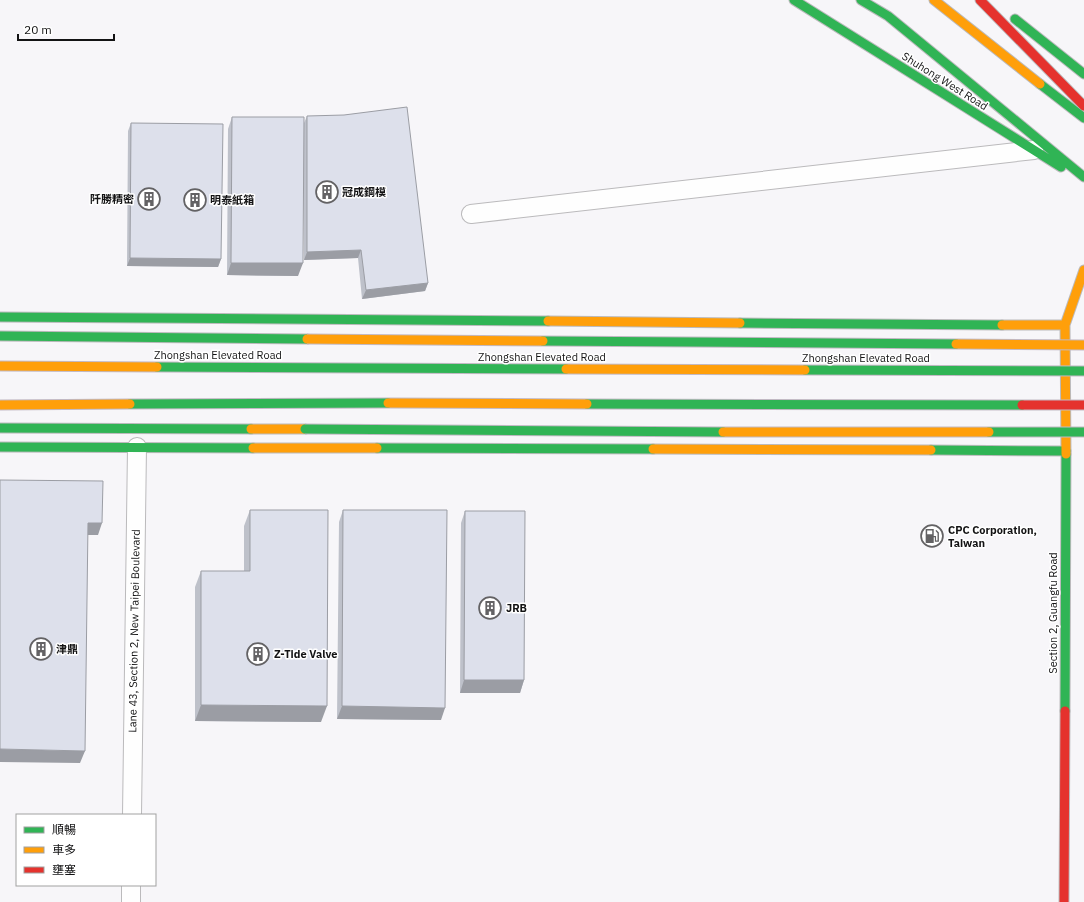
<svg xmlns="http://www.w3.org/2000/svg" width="1084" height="902" viewBox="0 0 1084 902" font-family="'IBM Plex Sans','Noto Sans TC',sans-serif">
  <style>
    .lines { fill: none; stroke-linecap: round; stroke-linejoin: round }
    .lane-casing { stroke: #bbbabc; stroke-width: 20 }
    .fast-casing { stroke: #bbbabc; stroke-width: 11 }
    .slow-casing { stroke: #bbbabc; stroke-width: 11 }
    .jam-casing { stroke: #bbbabc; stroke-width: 11 }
    .lane { stroke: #fefefe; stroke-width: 18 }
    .fast { stroke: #30b455; stroke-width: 9 }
    .slow { stroke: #ff9f0a; stroke-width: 9 }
    .jam { stroke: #e5322d; stroke-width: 9 }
    .fast-bridge-casing { stroke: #c2b9c4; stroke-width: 11; stroke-linecap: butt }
    .slow-bridge-casing { stroke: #c2b9c4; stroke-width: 11; stroke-linecap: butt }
    .jam-bridge-casing { stroke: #c2b9c4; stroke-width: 11; stroke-linecap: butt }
    .fast-bridge { stroke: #30b455; stroke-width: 9 }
    .slow-bridge { stroke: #ff9f0a; stroke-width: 9 }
    .jam-bridge { stroke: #e5322d; stroke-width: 9 }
    .wall { fill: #bec1ca }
    .shaded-wall { fill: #9b9da4 }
    .building { fill: #dde0eb; stroke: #9b9da4 }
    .labels { text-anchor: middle; stroke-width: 3; stroke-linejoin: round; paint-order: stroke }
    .street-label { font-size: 11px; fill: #131314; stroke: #fff }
    .poi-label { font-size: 11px; font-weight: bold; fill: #131314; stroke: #fff; text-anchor: start }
  </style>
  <rect width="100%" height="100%" fill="#f7f6f9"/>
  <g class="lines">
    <g class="lane-casing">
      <path id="lane" d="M471,214L1034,150
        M132,815L137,447
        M131,902V885"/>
    </g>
    <g class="fast-casing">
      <path id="fast" d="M794,0L1061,167
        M861,0L888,16L1084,177
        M1015,19L1084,74
        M1040,84L1084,118
        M0,317L548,321
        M740,323L1002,325
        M0,336L307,339
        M0,428L251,429
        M0,447L253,448
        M377,448L653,449
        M931,450L1066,451
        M1065,711L1066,454"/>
    </g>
    <g class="slow-casing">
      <path id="slow" d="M934,0L1040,84
        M548,321L740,323
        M1002,325H1065
        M251,429H305
        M253,448H377
        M653,449L931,450
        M1066,454L1065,325L1084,270"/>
    </g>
    <g class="jam-casing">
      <path id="jam" d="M980,0L1084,106
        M1064,902L1065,711"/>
    </g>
    <use href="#lane" class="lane"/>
    <use href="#fast" class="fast"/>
    <use href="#slow" class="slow"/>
    <use href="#jam" class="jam"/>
    <g class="fast-bridge-casing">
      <path id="fast-bridge" d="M543,341L956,344
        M157,367L566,369
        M805,370L1084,371
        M130,404L388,403
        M587,404L1022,405
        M305,429L723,432
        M989,432H1084"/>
    </g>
    <g class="slow-bridge-casing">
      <path id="slow-bridge" d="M307,339L543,341
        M956,344L1084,345
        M0,366L157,367
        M566,369L805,370
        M388,403L587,404
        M0,405L130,404
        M723,432H989"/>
    </g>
    <g class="jam-bridge-casing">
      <path id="jam-bridge" d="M1022,405H1084"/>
    </g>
    <use href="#fast-bridge" class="fast-bridge"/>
    <use href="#slow-bridge" class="slow-bridge"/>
    <use href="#jam-bridge" class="jam-bridge"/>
  </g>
  <path class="wall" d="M307,116L428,283L425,291L362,299L358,258L304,260V171L298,276L227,275L228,129L232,117L304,123Z
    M131,123L221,259L218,267L127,266L128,131Z
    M250,510L321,722L195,721V587L201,571H244V526Z
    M343,510L441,720L337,719L339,522Z
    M465,511L524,680L520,693H460L461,523Z"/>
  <path class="shaded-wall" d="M361,250L358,258L304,260L307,252Z
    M130,258L221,259L218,267L127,266Z
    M231,263H303L298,276L227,275Z
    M428,283L425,291L362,299L366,290Z
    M88,523H102L98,535H84Z
    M464,680H524L520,693H460Z
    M201,705L327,706L321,722L195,721Z
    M342,706L445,708L441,720L337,719Z
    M0,749L85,751L80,763L0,762Z"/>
  <path class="building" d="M407,107L428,283L366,290L361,250L307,252V116L344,115Z
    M232,117H304L303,263H231Z
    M131,123L223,124L221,259L130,258Z
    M0,480L103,481L102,523H88L85,751L0,749Z
    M250,510H328L327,706L201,705V571H250Z
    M343,510H447L445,708L342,706Z
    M465,511H525L524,680H464Z"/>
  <defs>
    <g id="building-ring" transform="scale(1.15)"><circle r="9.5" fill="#fff" stroke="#636264" stroke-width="1.5"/><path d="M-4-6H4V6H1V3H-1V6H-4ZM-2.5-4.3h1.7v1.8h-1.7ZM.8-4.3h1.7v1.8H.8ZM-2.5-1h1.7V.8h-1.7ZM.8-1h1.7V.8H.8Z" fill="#636264"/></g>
    <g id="fuel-ring" transform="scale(1.15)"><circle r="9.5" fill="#fff" stroke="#636264" stroke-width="1.5"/><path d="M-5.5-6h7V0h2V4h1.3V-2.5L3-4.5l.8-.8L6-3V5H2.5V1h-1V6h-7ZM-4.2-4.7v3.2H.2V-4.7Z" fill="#636264"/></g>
  </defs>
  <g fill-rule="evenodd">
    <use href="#building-ring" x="327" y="192"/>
    <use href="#building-ring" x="149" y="199"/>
    <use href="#building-ring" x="195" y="200"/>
    <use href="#fuel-ring" x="932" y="536"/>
    <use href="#building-ring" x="490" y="608"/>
    <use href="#building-ring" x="41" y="649"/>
    <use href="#building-ring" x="258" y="654"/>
  </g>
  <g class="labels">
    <g class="street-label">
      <text transform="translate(945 81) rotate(32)" y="4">Shuhong West Road</text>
      <text x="218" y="359">Zhongshan Elevated Road</text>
      <text x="542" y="361">Zhongshan Elevated Road</text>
      <text x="866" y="362">Zhongshan Elevated Road</text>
      <text transform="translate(1053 613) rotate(-90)" y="4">Section 2, Guangfu Road</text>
      <text transform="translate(134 631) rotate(-89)" y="4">Lane 43, Section 2, New Taipei Boulevard</text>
    </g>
    <g class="poi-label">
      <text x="342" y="196">冠成鋼模</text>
      <text x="134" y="203" text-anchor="end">阡勝精密</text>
      <text x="210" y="204">明泰紙箱</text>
      <text x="948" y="534">CPC Corporation,<tspan x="948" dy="13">Taiwan</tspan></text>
      <text x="506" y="612">JRB</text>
      <text x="56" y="653">津鼎</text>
      <text x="274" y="658">Z-Tide Valve</text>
    </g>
  </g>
  <rect x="16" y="814" width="140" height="72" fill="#ffffff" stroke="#a1a1a1"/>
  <rect x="24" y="827" width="20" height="6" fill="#30b455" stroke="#a1a1a1"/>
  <text x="52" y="834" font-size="12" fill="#131314">順暢</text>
  <rect x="24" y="847" width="20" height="6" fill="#ff9f0a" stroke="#a1a1a1"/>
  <text x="52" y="854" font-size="12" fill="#131314">車多</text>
  <rect x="24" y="867" width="20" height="6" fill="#e5322d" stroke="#a1a1a1"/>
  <text x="52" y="874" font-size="12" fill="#131314">壅塞</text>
  <path d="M18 34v6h96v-6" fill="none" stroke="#131314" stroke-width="2"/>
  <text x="24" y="34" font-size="12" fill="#131314" stroke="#ffffff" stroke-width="3" paint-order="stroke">20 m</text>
</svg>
